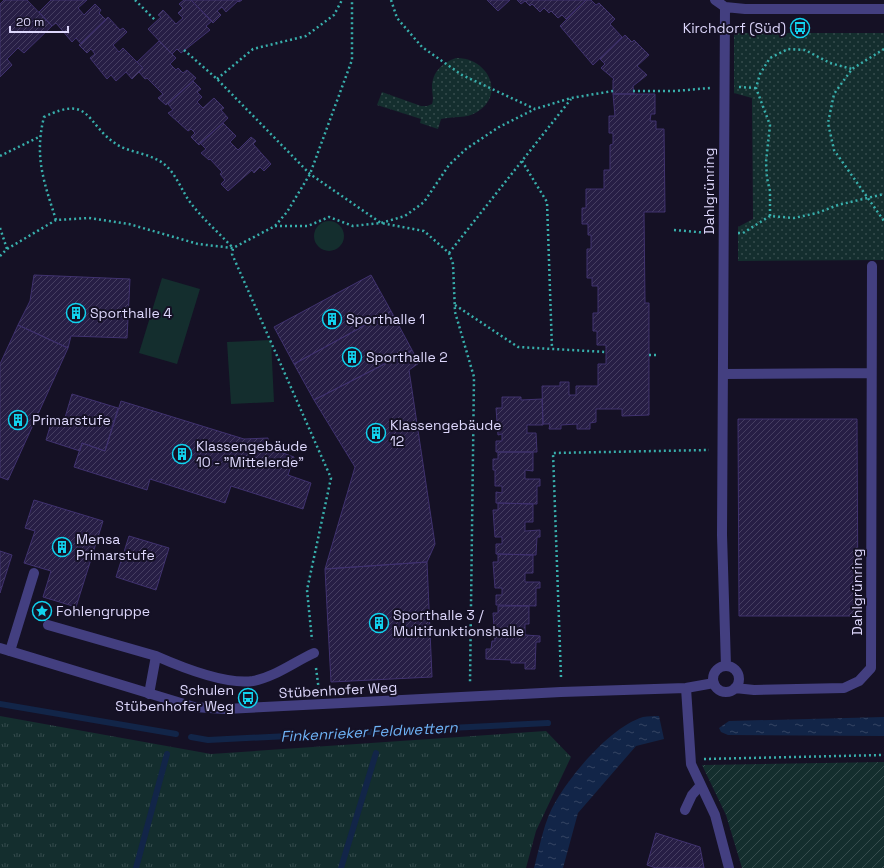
<svg xmlns="http://www.w3.org/2000/svg" width="884" height="868" viewBox="0 0 884 868" font-family="'Space Grotesk',sans-serif">
  <style>
    .grass { fill: url(#grass-tufts) }
    .park { fill: url(#park-dots) }
    .garden { fill: url(#garden-furrows) }
    .pitch { fill: #142e2e }
    .water { fill: url(#water-ripples) }
    .lines { fill: none; stroke-linecap: round; stroke-linejoin: round }
    .stream { stroke: #122548; stroke-width: 6 }
    .building { fill: url(#building-hatch); stroke: #40326f }
    .path { stroke: #38afac; stroke-width: 2.5; stroke-dasharray: 2 3; stroke-linecap: butt }
    .lane { stroke: #433f80; stroke-width: 10 }
    .street { stroke: #433f80; stroke-width: 10 }
    .labels { text-anchor: middle; stroke-width: 4; stroke-linejoin: round; paint-order: stroke }
    .poi-label { font-size: 14px; fill: #ddd7fc; stroke: #151125; text-anchor: start }
    .street-label { font-size: 14px; fill: #ddd7fc; stroke: #151125 }
    .water-label { font-size: 15px; font-style: italic; fill: #6db2f5; stroke: #151125 }
  </style>
  <defs>
    <pattern id="grass-tufts" width="24" height="20" patternUnits="userSpaceOnUse"><rect width="24" height="20" fill="#142e2e"/><path d="M3 7l-1-3M5 7V3M7 7l1-3M15 17l-1-3M17 17v-4M19 17l1-3" fill="none" stroke="#364c4d"/></pattern>
    <pattern id="park-dots" width="8" height="8" patternUnits="userSpaceOnUse"><rect width="8" height="8" fill="#142e2e"/><path d="M2 2h.1M6 6h.1" fill="none" stroke="#364c4d" stroke-width="1.8" stroke-linecap="round"/></pattern>
    <pattern id="garden-furrows" width="10" height="10" patternUnits="userSpaceOnUse"><rect width="10" height="10" fill="#142e2e"/><path d="M-1 1l2-2M0 10L10 0M9 11l2-2" fill="none" stroke="#364c4d"/></pattern>
    <pattern id="water-ripples" width="26" height="14" patternUnits="userSpaceOnUse"><rect width="26" height="14" fill="#122548"/><path d="M2 4q2-2 4 0t4 0M15 11q2-2 4 0t4 0" fill="none" stroke="#344463"/></pattern>
    <pattern id="building-hatch" width="6" height="6" patternUnits="userSpaceOnUse"><rect width="6" height="6" fill="#271e45"/><path d="M-1 1l2-2M0 6l6-6M5 7l2-2" fill="none" stroke="#463e61"/></pattern>
  </defs>
  <rect width="100%" height="100%" fill="#151125"/>
  <path class="grass" d="M0,716L211,754L546,731L571,757L536,831L526,868H0Z"/>
  <path class="park" d="M734,33H884V260L738,261V227L753,219L752,98L734,93Z
    M456,58C488,57 506,95 477,112C466,119 453,116 441,119L438,129L420,123L421,119L377,105L382,92L421,106H427L432,104C434,98 432,94 432,88C432,72 442,63 456,58Z"/>
  <path class="garden" d="M884,762V868H742L726,815L702,765Z"/>
  <path class="pitch" d="M314 236a15 15 0 1 1 30 0a15 15 0 1 1-30 0Z
    M162,278L200,289L177,364L139,353Z
    M271,340L274,402L231,404L227,342Z"/>
  <path class="water" d="M659,716L664,739L636,746L578,813L563,868H534C540,846 544,820 556,801C573,772 611,727 643,717C648,716 654,716 659,716Z
    M884,717V736L728,735L721,732L719,728L729,721Z"/>
  <g class="lines">
    <path class="stream" d="M0,704L176,734
      M191,737L208,740L548,723
      M136,868L167,754
      M341,868L376,753"/>
  </g>
  <path class="building" d="M4,0H27L52,26L24,53L18,48L7,59L12,65L0,77V4Z
    M51,0H87L78,8L84,15L95,4L101,10L99,13L106,20L81,44L76,38L72,42L56,23L52,26L39,12Z
    M184,0H191L212,21L206,26L210,30L181,53L177,49L172,54L148,29L161,17L158,15L163,10L176,24L183,18L178,13L183,8L179,4Z
    M191,0H242L239,2L238,1L226,12L222,7L217,11L221,15L213,23Z
    M487,0H510L498,11Z
    M517,0H586L566,19L562,15L558,18L551,11L549,13L544,8L540,12L532,4L530,6L525,1L521,4Z
    M586,0H591L596,5L599,3L615,19L610,24L622,37L593,65L560,26Z
    M108,17L120,30L123,28L127,32L113,45L119,52L123,48L143,68L132,79L126,72L116,81L111,75L107,79L90,58L95,54L91,49L87,53L79,45Z
    M625,35L632,42L634,40L649,55L637,66L647,75L633,86L634,94H613V80L614,79L601,68L605,64L600,59Z
    M159,41L176,58L170,64L176,70L178,68L183,73L187,70L196,78L166,105L158,98L163,94L147,78L145,79L139,72L143,68L137,62Z
    M193,81L201,89L197,92L202,97L197,102L203,108L214,98L224,108L221,110L228,118L199,145L191,137L195,133L191,129L188,131L168,113L173,110L168,104Z
    M613,94H655V114H651L650,121H656V129H664L665,212H644L645,303H649V415L622,416V409H596V422L590,423V429H577V424L561,425V429H549L550,424H543L542,386H560V382H569V395H576V386H598V364H606V345H597V331H593V313H598V286H592V278H587V249H591V235H588V224H582V208H586V189H604V170H610V145L613,144V133H609V116H615Z
    M223,123L236,136L230,142L238,150L251,137L256,141L253,144L271,164L264,171L260,167L254,173L252,170L228,191L221,184L225,180L220,174L222,172L210,159L209,160L201,153L206,149L200,143Z
    M34,275L130,279L127,338L71,336L68,348L18,325L30,301Z
    M371,275L391,311L294,364L274,327Z
    M391,311L412,350L314,400L294,364Z
    M18,325L68,348L8,480L0,477V364Z
    M412,350L419,363L409,370L435,544L427,562L325,569L355,467L314,400Z
    M72,394L118,408L105,451L82,443L80,451L46,440L53,417L64,421Z
    M502,397H521V400L542,399L543,425H527V433H536L537,452H496V441H502V434L498,435L496,408H502Z
    M121,401L244,439L268,438L269,448L294,457L288,475L311,483L303,509L231,486L225,503L150,479L147,490L74,467L82,443L105,451Z
    M738,419H857L858,616H739Z
    M498,452H533V471L525,470V479H540V486H537V504L496,503V492L502,493V486H495V470H493V459H498Z
    M34,500L103,521L76,607L43,597L51,571L24,563L35,531L25,528Z
    M498,503L533,504V522H525V531L540,530V537H537L536,555L496,554V544H502V537H495L493,510H498Z
    M129,536L169,548L156,590L116,577Z
    M0,551L12,555L0,593Z
    M498,554L533,555V573H525V582H540V588H536V606L496,605V595H502V588H495L493,562H498Z
    M427,562L432,677L331,682L325,569Z
    M498,606H529V624H525V635L540,636V642H536L535,669H525V663H511V660L486,659V649H491L492,641H495L493,613H498Z
    M656,833L700,847L704,868H656L647,865Z"/>
  <g class="lines">
    <path class="path" d="M135,0L156,21
      M391,0L397,18L422,47L462,75L535,109L571,98L613,91
      M884,49L852,69L834,94L828,123L834,150L884,221
      M184,50L217,79L310,174L381,223L424,231L449,253L453,264L455,312L474,377L470,683
      M217,79L253,49L306,36L334,15L342,0
      M739,87L756,88
      M633,91H675L710,88
      M0,156L39,137
      M522,161L547,202L552,349
      M770,216V191L767,178L766,162L770,125L756,88L760,74L770,58L788,49L805,50L830,63L852,69
      M56,220C44,182 34,157 44,117C91,94 85,123 116,144C130,153 150,153 164,164C177,174 182,193 193,206C205,221 220,234 233,248L232,254L331,478L307,590L312,640
      M275,226H308L329,217L353,226L381,223L405,216L424,202L449,165L466,149L499,127L535,109
      M0,228L7,249
      M674,230L709,233
      M738,233H743L770,216L794,218L817,213L838,205L884,194
      M449,253L571,99
      M0,256L7,249L56,220L89,218L129,224L198,244L233,248L275,226L287,212L310,174L352,60V0
      M455,305L518,347L606,352
      M649,355H658
      M316,668L319,691
      M561,677L553,453L709,450
      M704,759L884,755"/>
    <path class="lane" d="M48,625L156,656
      M10,651L34,573
      M149,694L156,656C181,667 225,685 253,681C275,677 294,662 314,653
      M685,810L692,795L700,786"/>
    <path class="street" d="M715,0L725,7L745,9H884
      M725,7L722,535L726,666
      M723,374L871,373
      M0,648L194,707L225,709L561,692L686,688L714,683
      M713 679a13 13 0 1 1 26 0a13 13 0 1 1-26 0Z
      M686,688L691,764L715,815L729,868
      M735,688L754,690L844,688L859,681L871,668L872,266"/>
  </g>
  <defs>
    <g id="bus-ring" transform="scale(1)"><circle r="9.5" fill="#151125" stroke="#11d2ee" stroke-width="1.5"/><path d="M-5-6H5V4H4V6H2V4H-2V6H-4V4H-5ZM-3.5-4V0h7V-4ZM-3.5 1.2v1.5H-2V1.2ZM2 1.2v1.5H3.5V1.2Z" fill="#11d2ee"/></g>
    <g id="building-ring" transform="scale(1)"><circle r="9.5" fill="#151125" stroke="#11d2ee" stroke-width="1.5"/><path d="M-4-6H4V6H1V3H-1V6H-4ZM-2.5-4.3h1.7v1.8h-1.7ZM.8-4.3h1.7v1.8H.8ZM-2.5-1h1.7V.8h-1.7ZM.8-1h1.7V.8H.8Z" fill="#11d2ee"/></g>
    <g id="sight-ring" transform="scale(1)"><circle r="9.5" fill="#151125" stroke="#11d2ee" stroke-width="1.5"/><path d="M0-6L1.8-2.2L6-1.7L2.9 1.2L3.7 5.4L0 3.3L-3.7 5.4L-2.9 1.2L-6-1.7L-1.8-2.2Z" fill="#11d2ee"/></g>
  </defs>
  <g fill-rule="evenodd">
    <use href="#bus-ring" x="800" y="28"/>
    <use href="#building-ring" x="76" y="313"/>
    <use href="#building-ring" x="332" y="319"/>
    <use href="#building-ring" x="352" y="357"/>
    <use href="#building-ring" x="18" y="420"/>
    <use href="#building-ring" x="376" y="433"/>
    <use href="#building-ring" x="182" y="454"/>
    <use href="#building-ring" x="62" y="547"/>
    <use href="#sight-ring" x="42" y="611"/>
    <use href="#building-ring" x="379" y="623"/>
    <use href="#bus-ring" x="248" y="698"/>
  </g>
  <g class="labels">
    <g class="poi-label">
      <text x="786" y="33" text-anchor="end">Kirchdorf (Süd)</text>
      <text x="90" y="318">Sporthalle 4</text>
      <text x="346" y="324">Sporthalle 1</text>
      <text x="366" y="362">Sporthalle 2</text>
      <text x="32" y="425">Primarstufe</text>
      <text x="390" y="430">Klassengebäude<tspan x="390" dy="16">12</tspan></text>
      <text x="196" y="451">Klassengebäude<tspan x="196" dy="16">10 - "Mittelerde"</tspan></text>
      <text x="76" y="544">Mensa<tspan x="76" dy="16">Primarstufe</tspan></text>
      <text x="56" y="616">Fohlengruppe</text>
      <text x="393" y="620">Sporthalle 3 /<tspan x="393" dy="16">Multifunktionshalle</tspan></text>
      <text x="234" y="695" text-anchor="end">Schulen<tspan x="234" dy="16">Stübenhofer Weg</tspan></text>
    </g>
    <g class="street-label">
      <text transform="translate(709 191) rotate(-90)" y="5">Dahlgrünring</text>
      <text transform="translate(857 592) rotate(-90)" y="5">Dahlgrünring</text>
      <text transform="translate(338 690) rotate(-3)" y="5">Stübenhofer Weg</text>
    </g>
    <g class="water-label">
      <text transform="translate(369 732) rotate(-3)" y="5">Finkenrieker Feldwettern</text>
    </g>
  </g>
  <path d="M10 26v6h58v-6" fill="none" stroke="#ddd7fc" stroke-width="2"/>
  <text x="16" y="26" font-size="12" fill="#ddd7fc" stroke="#151125" stroke-width="3" paint-order="stroke">20 m</text>
</svg>
